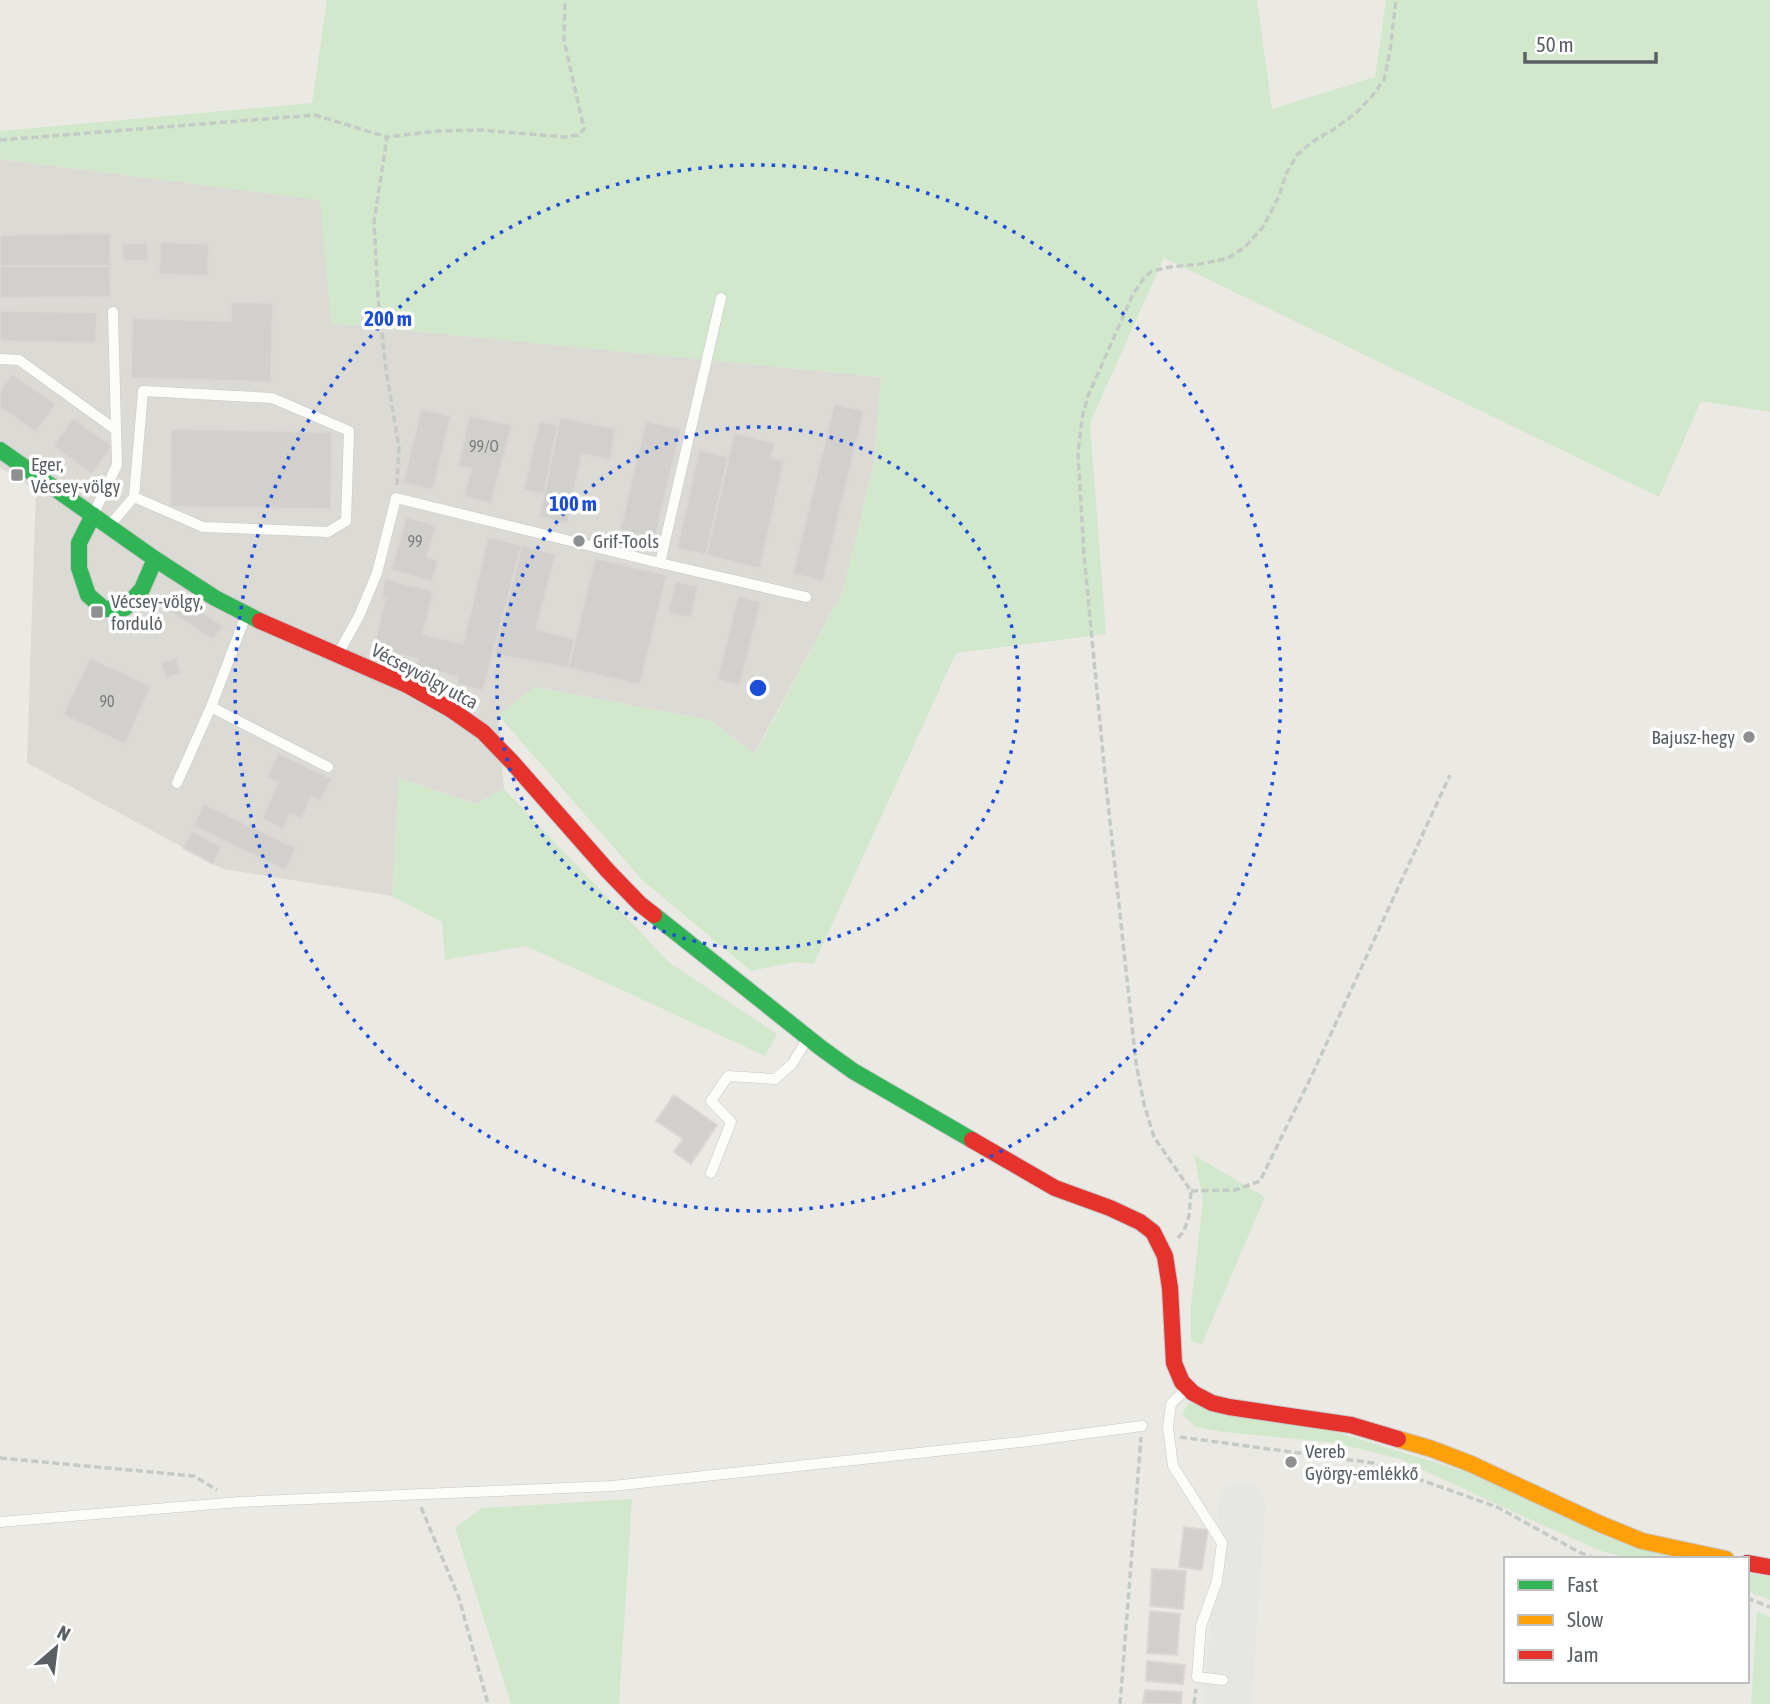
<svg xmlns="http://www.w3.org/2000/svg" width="1770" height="1704" viewBox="0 0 1770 1704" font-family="'Asap Condensed',sans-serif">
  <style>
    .industrial { fill: #dcdad5 }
    .green { fill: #d2e8cd }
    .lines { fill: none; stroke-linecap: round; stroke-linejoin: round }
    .taxiway { stroke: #e6e6e2; stroke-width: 47 }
    .building { fill: #d1d0cd; stroke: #dad8d4; stroke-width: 2 }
    .lane-casing { stroke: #c7c7c7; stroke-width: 11 }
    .fast-casing { stroke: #c8c8c8; stroke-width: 18 }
    .slow-casing { stroke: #c8c8c8; stroke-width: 18 }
    .jam-casing { stroke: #c8c8c8; stroke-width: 18 }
    .path { stroke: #c4cbc7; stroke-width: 3.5; stroke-dasharray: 7 3.5; stroke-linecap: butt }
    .lane { stroke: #fcfcfb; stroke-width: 10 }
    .fast { stroke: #30b455; stroke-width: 16 }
    .slow { stroke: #ff9f0a; stroke-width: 16 }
    .jam { stroke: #e5322d; stroke-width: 16 }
    .ring { fill: none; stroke: #1d4ed8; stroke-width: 3.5; stroke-dasharray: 3.5 7 }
    .poi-dot { fill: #8d8f90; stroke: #fff; stroke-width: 2.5 }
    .labels { text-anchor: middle; stroke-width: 7; stroke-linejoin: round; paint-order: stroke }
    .number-label { font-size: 16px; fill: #797c7e }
    .poi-label { font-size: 19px; fill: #5a5f63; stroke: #fff; text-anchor: start }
    .street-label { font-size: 19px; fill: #5a5f63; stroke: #fff }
    .centre { fill: #1d4ed8; stroke: #fff; stroke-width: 3.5 }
    .ring-label { font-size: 21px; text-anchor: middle; font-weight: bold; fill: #1d4ed8; stroke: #fff; stroke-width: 7; stroke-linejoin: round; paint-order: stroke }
  </style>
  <rect width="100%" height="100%" fill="#ebe9e4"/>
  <path class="industrial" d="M0,159L321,200L332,323L881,377L874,465L843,591L754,754L710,720L535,687L498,715L504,789L476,804L399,778L392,896L223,869L27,763L36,490L0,468Z"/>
  <path class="green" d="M327,0H1257L1272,109L1375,77L1386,0H1770V412L1701,401L1659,497L1164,258L1090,423L1106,634L956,653L814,964L794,962L751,971L643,881L498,715L535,687L710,720L755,754L843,591L874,465L881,377L331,323L320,200L0,159V131L312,103Z
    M399,778L476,804L504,789L670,963L777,1034L765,1056L526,946L445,960L442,922L392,896Z
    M1194,1155L1265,1197L1202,1344L1191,1341V1305L1203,1200Z
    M1189,1403L1324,1428L1466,1472L1683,1559H1633L1601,1551L1520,1515L1400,1459L1336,1443L1224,1432L1196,1427L1182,1414Z
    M632,1499L619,1704H511L455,1528L482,1508Z
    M1747,1573L1770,1576V1600L1747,1591Z
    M1757,1611L1770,1617V1704H1751Z"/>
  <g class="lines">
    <path class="taxiway" d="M1228,1704L1242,1505"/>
  </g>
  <path class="building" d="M111,233L110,266H0V235Z
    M160,242L209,244L208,276L159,274Z
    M147,243L148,260L123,261L122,244Z
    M0,266H110L111,297L0,298Z
    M231,302L273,303L271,382L131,378L132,318L231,321Z
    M0,311L97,312L96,343L0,341Z
    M12,374L56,404L36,432L0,407V391Z
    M834,404L864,411L823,581L793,574Z
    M421,409L451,416L433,490L403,483Z
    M469,416L512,425L491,504L464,496L471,469L458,466Z
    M560,417L616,429L610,460L582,454L567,523L539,517Z
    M73,418L112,446L92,474L53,446Z
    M539,421L558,425L544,494L524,490Z
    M646,421L681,429L655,538L620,530Z
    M171,429L332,432L331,509L170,507Z
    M734,433L775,443L771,458L784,461L760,569L706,555Z
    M699,450L729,457L706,555L677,549Z
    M406,517L436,525L427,557L438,560L432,582L391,570Z
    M488,537L522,545L483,691L457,684L458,677L416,666L417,659L373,648L385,599L381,598L385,579L434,591L423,634L463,644Z
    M522,545L556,554L536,629L575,639L568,668L494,654Z
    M595,558L667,575L640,685L568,668Z
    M675,581L698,586L691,618L668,613Z
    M175,594L223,626L213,640L166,609Z
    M738,596L761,601L740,685L717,680Z
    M90,658L151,686L125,744L63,715Z
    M176,658L181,673L166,678L161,663Z
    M278,753L332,779L320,800L311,797L302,819L290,814L283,829L262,819L278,782L267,778Z
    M204,804L296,848L285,870L193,826Z
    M192,831L222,847L213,864L183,848Z
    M674,1095L717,1125L691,1164L674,1152L683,1139L656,1121Z
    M1184,1527L1208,1530L1202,1570L1179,1567Z
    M1152,1569L1186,1571L1183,1609L1150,1606Z
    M1150,1611L1180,1614L1177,1655L1147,1653Z
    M1147,1661L1185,1665L1183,1684L1146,1681Z
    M1145,1690L1182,1692L1181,1704H1143Z"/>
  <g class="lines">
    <g class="lane-casing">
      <path id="lane" d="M0,359L19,360L116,430
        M93,515L117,465L113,312
        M109,526L134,497L143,391L272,398L349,431L346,521L328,532L203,527L134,497
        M660,563L721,298
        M246,615L211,707L328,767
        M338,654L359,616L377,573L396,498L660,563L806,597
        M177,783L211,707
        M711,1173L731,1122L711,1101L728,1076L775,1079L792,1064L808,1038
        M1186,1389L1171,1404L1168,1427L1173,1466L1222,1543L1217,1581L1201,1626L1197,1677L1223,1680
        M0,1522L239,1502L612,1486L1021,1442L1142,1426"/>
    </g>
    <g class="fast-casing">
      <path id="fast" d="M0,450L155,559L215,598L260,621
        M93,515L79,543V568L88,595L104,609L125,608L142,589L155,559
        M654,915L821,1048L853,1071L972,1140"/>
    </g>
    <g class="slow-casing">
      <path id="slow" d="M1398,1439L1432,1449L1471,1464L1598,1523L1642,1541L1726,1559"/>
    </g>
    <g class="jam-casing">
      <path id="jam" d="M260,621L407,685L450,709L483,732L512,762L608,871L640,904L654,915
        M972,1140L1055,1188L1110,1208L1140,1222L1153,1232L1165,1256L1170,1288L1174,1363L1182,1382L1193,1393L1212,1403L1229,1407L1351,1425L1398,1439
        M1747,1563L1770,1567"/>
    </g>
    <path class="path" d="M0,140L315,115L387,137
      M397,485L399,447L386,370L378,298L374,222L387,137L437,131L480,130L565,137L578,135L584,129L564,40L565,0
      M1191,1191L1235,1190L1260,1181L1311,1077L1450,775
      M1178,1238L1184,1231L1189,1216L1191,1191L1154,1137L1144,1104L1136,1063L1105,775L1084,555L1078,453L1082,418L1088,396L1133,294L1144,278L1152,271L1170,267L1200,264L1228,258L1245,247L1263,227L1279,196L1286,174L1297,155L1312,142L1334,129L1356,113L1372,96L1384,80L1390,51L1396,0
      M1180,1437L1373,1463L1497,1507L1579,1552L1596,1559
      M0,1458L194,1476L217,1490
      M421,1507L459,1598L488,1704
      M1747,1598L1770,1607
      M1120,1704L1141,1437
      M1194,1704L1196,1689"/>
    <use href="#lane" class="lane"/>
    <use href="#fast" class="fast"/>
    <use href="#slow" class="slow"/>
    <use href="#jam" class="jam"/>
  </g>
  <g class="ring">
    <circle cx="758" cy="688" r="261"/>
    <circle cx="758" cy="688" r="523"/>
  </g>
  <g class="poi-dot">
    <rect x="10" y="468" width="14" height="14" rx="3.5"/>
    <circle cx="579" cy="541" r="7"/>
    <rect x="90" y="605" width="14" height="14" rx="3.5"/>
    <circle cx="1749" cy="737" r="7"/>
    <circle cx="1291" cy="1462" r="7"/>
  </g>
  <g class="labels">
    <g class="number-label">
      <text x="484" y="452">99/O</text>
      <text x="415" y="547">99</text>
      <text x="107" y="707">90</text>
    </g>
    <g class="poi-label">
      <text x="31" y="471">Eger,<tspan x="31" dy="22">Vécsey-völgy</tspan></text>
      <text x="593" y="548">Grif-Tools</text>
      <text x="111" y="608">Vécsey-völgy,<tspan x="111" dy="22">forduló</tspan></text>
      <text x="1735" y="744" text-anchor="end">Bajusz-hegy</text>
      <text x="1305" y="1458">Vereb<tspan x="1305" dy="22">György-emlékkő</tspan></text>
    </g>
    <g class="street-label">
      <text transform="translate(425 676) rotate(28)" y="7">Vécseyvölgy utca</text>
    </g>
  </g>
  <circle cx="758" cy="688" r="10" class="centre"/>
  <g class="ring-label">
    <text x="388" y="326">200 m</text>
    <text x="573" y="511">100 m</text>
  </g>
  <rect x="1504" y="1557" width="245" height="126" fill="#ffffff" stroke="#bdbfc1" stroke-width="2"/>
  <rect x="1518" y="1580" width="35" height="10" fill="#30b455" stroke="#bdbfc1" stroke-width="2"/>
  <text x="1567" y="1592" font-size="21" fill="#5a5f63">Fast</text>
  <rect x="1518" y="1615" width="35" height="10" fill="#ff9f0a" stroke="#bdbfc1" stroke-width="2"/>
  <text x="1567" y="1627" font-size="21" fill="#5a5f63">Slow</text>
  <rect x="1518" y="1650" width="35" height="10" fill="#e5322d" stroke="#bdbfc1" stroke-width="2"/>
  <text x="1567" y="1662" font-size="21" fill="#5a5f63">Jam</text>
  <g transform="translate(56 1648) rotate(28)" stroke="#ffffff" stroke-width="5" paint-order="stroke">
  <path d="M0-5L12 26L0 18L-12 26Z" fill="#5a5f63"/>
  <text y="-10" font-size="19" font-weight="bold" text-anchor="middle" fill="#5a5f63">N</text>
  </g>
  <path d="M1525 52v10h131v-10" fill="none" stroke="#5a5f63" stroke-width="3.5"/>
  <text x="1536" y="52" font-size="21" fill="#5a5f63" stroke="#ffffff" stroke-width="5" paint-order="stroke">50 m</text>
</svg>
